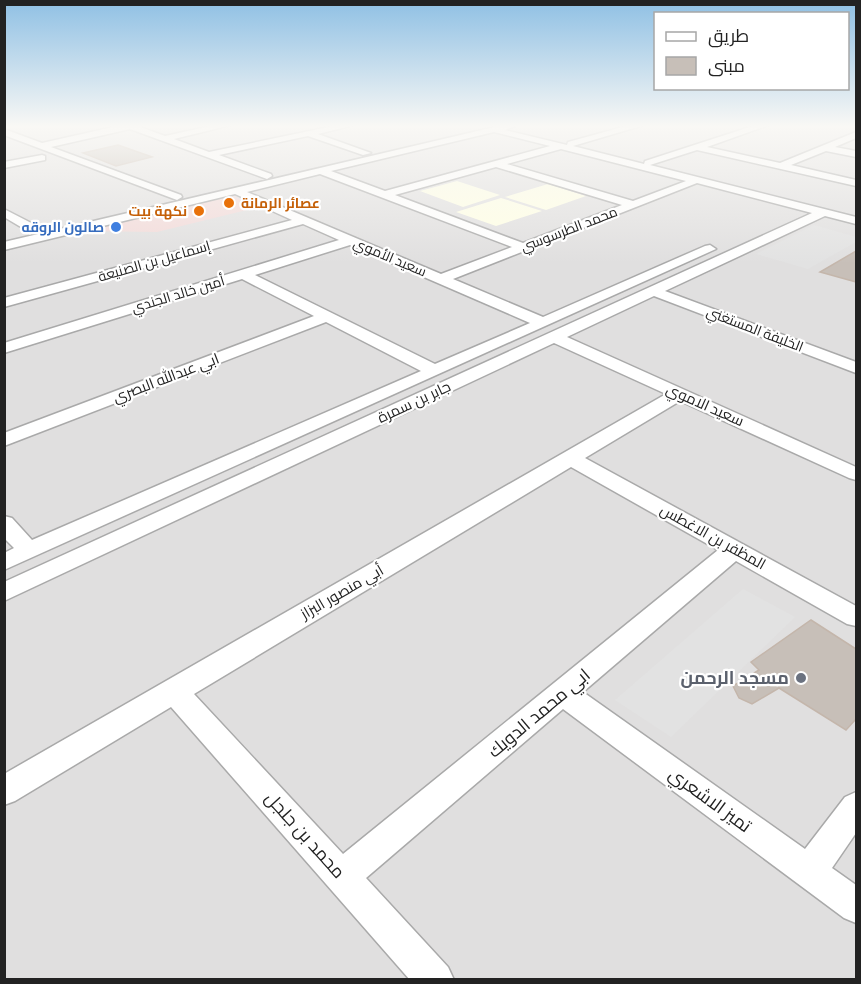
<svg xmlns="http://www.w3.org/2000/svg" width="861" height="984" viewBox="0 0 861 984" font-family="Overpass,Cairo,sans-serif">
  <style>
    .residential { fill: #e0dfdf }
    .commercial { fill: #f2dad9 }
    .education { fill: #ffffe5 }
    .parking { fill: #e2e2e2 }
    .building { fill: #c7bfb8; stroke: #c4b6ab; stroke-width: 1.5 }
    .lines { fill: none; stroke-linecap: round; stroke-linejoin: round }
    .minor-casing { stroke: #a9a9a9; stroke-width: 3 }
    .minor { fill: #fff; fill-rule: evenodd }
    .food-dot { fill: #e8710a; stroke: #fff; stroke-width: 2 }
    .shop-dot { fill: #3f7fe0; stroke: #fff; stroke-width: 2 }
    .worship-dot { fill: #6b7280; stroke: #fff; stroke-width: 2 }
    .labels { text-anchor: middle; stroke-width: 4.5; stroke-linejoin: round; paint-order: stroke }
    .far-food-label { font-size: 14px; font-weight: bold; fill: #c56008; stroke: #fff; text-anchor: start }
    .far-shop-label { font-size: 14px; font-weight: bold; fill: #366cbe; stroke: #fff; text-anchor: end }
    .far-street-label { font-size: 14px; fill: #222; stroke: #fff }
    .street-label { font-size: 15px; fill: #222; stroke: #fff }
    .near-worship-label { font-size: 18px; font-weight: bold; fill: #5b616d; stroke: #fff; text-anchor: end }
    .near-street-label { font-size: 18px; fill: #222; stroke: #fff }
  </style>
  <rect width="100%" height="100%" fill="#f2efe9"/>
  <path class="residential" d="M5,125H856V979H5Z"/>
  <path class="commercial" d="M231,195L259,207L157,232L82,231Z"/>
  <path class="education" d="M457,181L500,195L463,207L420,191Z
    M548,184L586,196L546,210L505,197Z
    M501,198L542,211L496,226L456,212Z"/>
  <path class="parking" d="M814,225L856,237V242L808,269L756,254Z
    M743,589L795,617L671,737L615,700Z"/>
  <path class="building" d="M118,145L152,157L116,166L83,153Z
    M856,251V282L820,272Z
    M811,620L856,649V719L846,730L779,688L752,704L739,698L733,686L759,670L751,662Z"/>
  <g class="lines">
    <g class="minor-casing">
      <path id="minor" d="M122,125H142L140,127L165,136L215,125H231L174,139L209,152L338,125H354L318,134L371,153L363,155L308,136L219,155L271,174L272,176L267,179L130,129L51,147L181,195L182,197L177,200L4,135V129L42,143Z
        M503,125H518L505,130L567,145L568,142L630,125H644L573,146L644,164L645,161L756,125H769L707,147L780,163L856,132V138L835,147L856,151V157L826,151L791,165L856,180V186L697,150L650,165L856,217V224L825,216L665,291L856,362V373L654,296L567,337L856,467V480L849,478L680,401L585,458L856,606V626L847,624L736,561L583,692L805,849L845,797L856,792V833L832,868L856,885V923L844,918L563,709L366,878L448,967L454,980H410L171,707L15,801L4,805V774L666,394L554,343L4,601V582L812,213L697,183L453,279L543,317L705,246L710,245L716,249L4,570V553L14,548L4,538V516L12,518L32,540L421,371L326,322L4,446V433L314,316L242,279L4,353V343L339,240L303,224L4,307V298L292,220L235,194L4,250V242ZM494,132L550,146L385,191L331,171ZM561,149L686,181L633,201L507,164ZM496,167L622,205L523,243L395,195ZM320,174L512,247L441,274L247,192ZM350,245L530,323L435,364L255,275ZM571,467L718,550L343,854L194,694Z
        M42,155L45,156V160L4,168V162Z
        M4,209L39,227L41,230L35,234L31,233L4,217Z"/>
    </g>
    <use href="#minor" class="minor"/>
  </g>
  <linearGradient id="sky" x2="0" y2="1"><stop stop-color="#8fc0e4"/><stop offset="0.48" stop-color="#f9f8f5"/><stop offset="1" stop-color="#f9f8f5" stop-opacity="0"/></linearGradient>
  <rect width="861" height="263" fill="url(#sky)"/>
  <g class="food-dot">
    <circle cx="229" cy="203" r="6"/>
    <circle cx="199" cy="211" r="6"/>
  </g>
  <circle class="shop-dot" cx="116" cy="227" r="6"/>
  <circle class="worship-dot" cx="801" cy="678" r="6"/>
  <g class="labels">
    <g class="far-food-label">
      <text x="241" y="208">عصائر الرمانة</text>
      <text x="187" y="216" text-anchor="end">نكهة بيت</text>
    </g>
    <g class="far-shop-label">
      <text x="104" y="232">صالون الروقه</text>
    </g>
    <g class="far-street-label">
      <text transform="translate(569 229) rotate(-21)" y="5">محمد الطرسوسي</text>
      <text transform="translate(390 257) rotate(23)" y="5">سعيد الأموي</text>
      <text transform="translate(154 261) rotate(-16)" y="5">إسماعيل بن الصنيعة</text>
      <text transform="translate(178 294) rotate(-17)" y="5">أمين خالد الجندي</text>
      <text transform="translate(755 329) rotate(21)" y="5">الخليفة المستغني</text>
    </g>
    <g class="street-label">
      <text transform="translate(166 378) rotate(-21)" y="5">ابي عبدالله البصري</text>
      <text transform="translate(414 402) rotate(-25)" y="5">جابر بن سمرة</text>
      <text transform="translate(705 405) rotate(24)" y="5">سعيد الاموي</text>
      <text transform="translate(713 537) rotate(29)" y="5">المظفر بن الاغطس</text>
      <text transform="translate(342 592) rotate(-30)" y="5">أبي منصور البزاز</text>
    </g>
    <g class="near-worship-label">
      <text x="789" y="684">مسجد الرحمن</text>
    </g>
    <g class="near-street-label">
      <text transform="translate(539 713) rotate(-40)" y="6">ابي محمد الدويك</text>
      <text transform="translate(710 800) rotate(36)" y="6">تميز الاشعري</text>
      <text transform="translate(305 835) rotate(48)" y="6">محمد بن جلجل</text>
    </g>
  </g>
  <rect width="861" height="984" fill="none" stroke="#222222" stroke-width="12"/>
  <rect x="654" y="12" width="195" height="78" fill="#ffffff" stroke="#a7a7a7" stroke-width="1.5"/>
  <rect x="666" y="32" width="30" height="9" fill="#ffffff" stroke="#a7a7a7" stroke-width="1.5"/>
  <text x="708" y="42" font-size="18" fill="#222222">طريق</text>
  <rect x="666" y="57" width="30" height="18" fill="#c7bfb8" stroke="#a7a7a7" stroke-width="1.5"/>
  <text x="708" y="72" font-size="18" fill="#222222">مبنى</text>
</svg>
